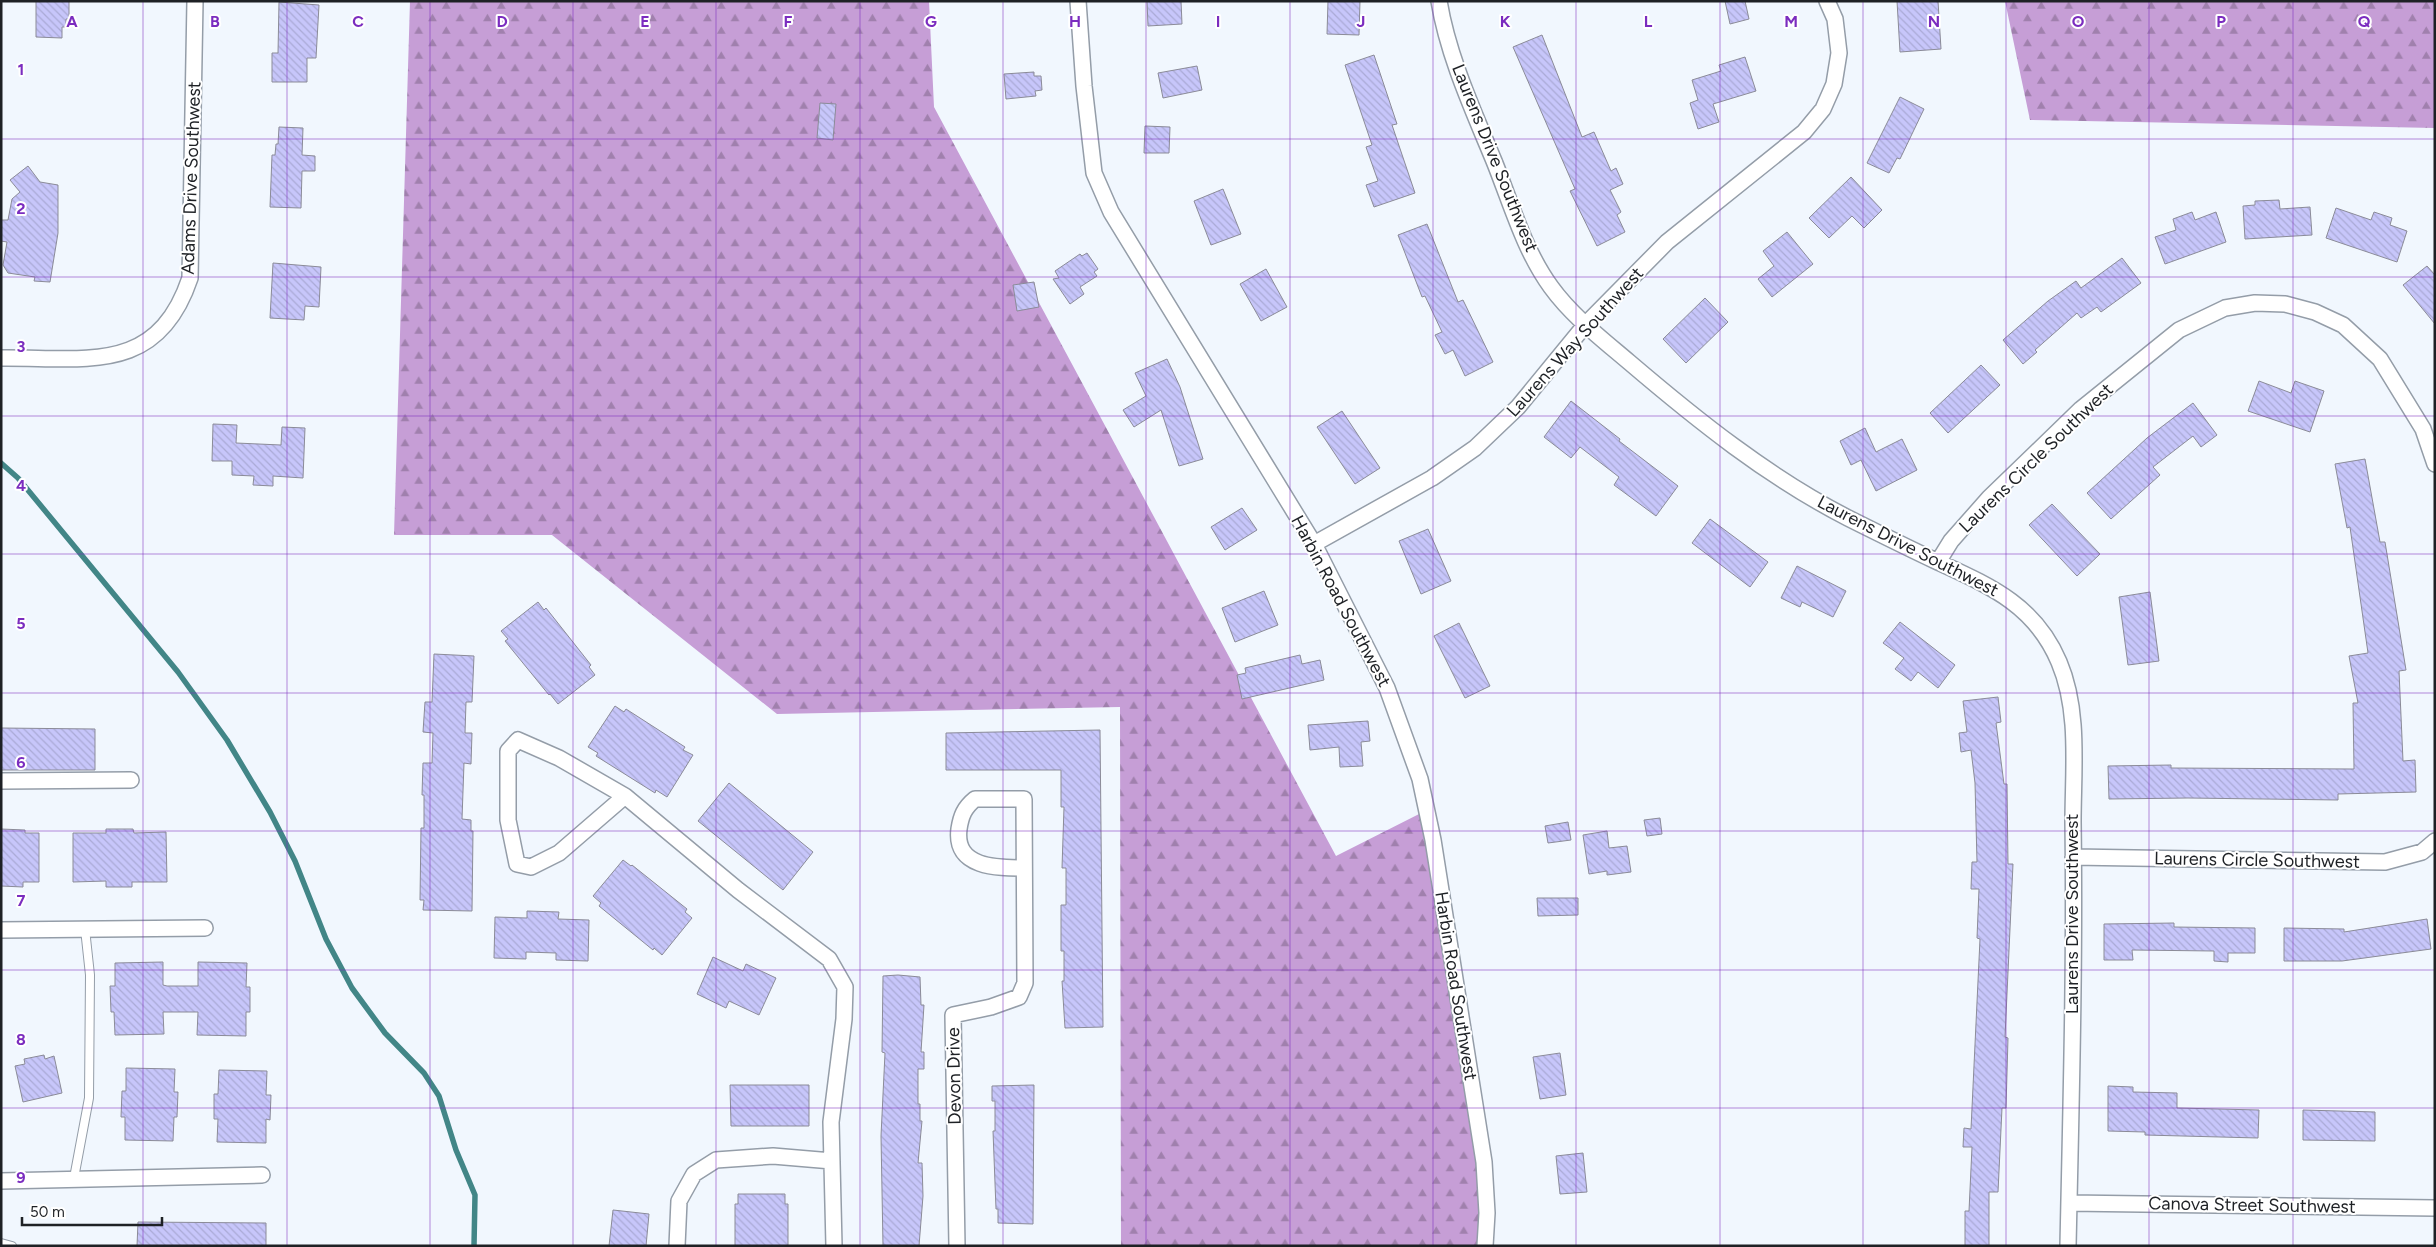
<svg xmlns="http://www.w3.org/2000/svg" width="2436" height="1247" viewBox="0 0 2436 1247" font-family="Figtree,sans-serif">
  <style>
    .forest { fill: url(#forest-firs) }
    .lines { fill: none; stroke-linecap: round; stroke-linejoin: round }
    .stream { stroke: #428687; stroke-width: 5.5 }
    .building { fill: url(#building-back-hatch); stroke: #8b8b98 }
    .lane-casing { stroke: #949da8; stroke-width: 10 }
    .street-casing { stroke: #949da8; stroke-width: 18 }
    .lane { stroke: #fff; stroke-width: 8 }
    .street { stroke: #fff; stroke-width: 15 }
    .grid { fill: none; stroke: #7b2cbf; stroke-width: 1; stroke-opacity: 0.55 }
    .labels { text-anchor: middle; stroke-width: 4; stroke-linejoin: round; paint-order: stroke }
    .street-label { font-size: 18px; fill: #1e2125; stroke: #fff }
    .grid-label { font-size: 16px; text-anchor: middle; font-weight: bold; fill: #7b2cbf; stroke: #fff; stroke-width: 4; stroke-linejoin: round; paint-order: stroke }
  </style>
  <defs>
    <pattern id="forest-firs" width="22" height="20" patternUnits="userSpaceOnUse" patternTransform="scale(1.25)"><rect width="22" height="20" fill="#c69ed6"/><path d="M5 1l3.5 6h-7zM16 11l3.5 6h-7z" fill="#a080ad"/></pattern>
    <pattern id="building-back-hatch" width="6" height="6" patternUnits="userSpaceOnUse" patternTransform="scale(1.25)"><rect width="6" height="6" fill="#c7c6fa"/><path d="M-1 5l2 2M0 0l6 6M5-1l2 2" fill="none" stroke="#aaaad6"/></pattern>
  </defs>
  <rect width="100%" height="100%" fill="#f1f7fe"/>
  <path class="forest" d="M410,1H929L934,107L1336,856L1427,810L1492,1200L1483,1246H1121L1120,707L777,714L552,535H394Z
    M2005,1H2435V128L2030,120Z"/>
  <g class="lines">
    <path class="stream" d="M1,463L18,478L178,672L227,740L270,812L295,861L326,939L352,988L385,1033L424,1073L439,1096L456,1150L475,1195L474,1246"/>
  </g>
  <path class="building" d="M36,1H69V19H66V27H62V38L36,37Z
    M1147,1H1181L1182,24L1148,26Z
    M1328,1H1360L1359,35L1327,34Z
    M1725,1H1745L1749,19L1730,24Z
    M1897,1H1938L1941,49L1900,52Z
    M279,2L319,5L316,58H307V82H272V53H278Z
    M1542,35L1582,137L1594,132L1611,171L1616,168L1623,184L1610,190L1621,212L1617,215L1625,232L1597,246L1570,191L1575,189L1513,47Z
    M1374,55L1397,124L1392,125L1415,193L1374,207L1366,185L1378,181L1366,147L1372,145L1345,65Z
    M1745,57L1756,91L1713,104L1719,122L1698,129L1690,103L1698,100L1692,80L1721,71L1719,65Z
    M1197,66L1202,90L1163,98L1158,73Z
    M1034,72V76H1041L1042,90L1035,91L1036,96L1006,99L1004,74Z
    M1900,97L1924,109L1900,159L1897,158L1889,173L1867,163Z
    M820,103L836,104L833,140L817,138Z
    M1145,126L1170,127L1169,153H1144Z
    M279,127L303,128L302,155L315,156V171H302L301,208L270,207L272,155H275L276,144H278Z
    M28,166L40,182L58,185V233L50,282L34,281L35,277L8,273L3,265L7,242L1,241V220H8L12,199L20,192L10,180Z
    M1851,177L1882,210L1864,228L1852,216L1829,238L1809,218Z
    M1223,189L1241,234L1211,245L1194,201Z
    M2279,200L2280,209L2310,207L2312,235L2245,239L2243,206L2255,205V201Z
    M2336,208L2371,220L2374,212L2392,218L2390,225L2407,231L2397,262L2326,238Z
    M2192,212L2195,220L2216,212L2226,242L2165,264L2155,237L2176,230L2173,219Z
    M1427,224L1458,302L1463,300L1493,362L1465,376L1453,350L1445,354L1435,335L1442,332L1425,296L1422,297L1398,235Z
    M1787,232L1813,264L1772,297L1758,279L1774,266L1763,251Z
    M1087,253L1098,269L1094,272L1097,276L1080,287L1084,294L1070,304L1053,279L1059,278L1055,271L1080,254L1082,256Z
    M2122,258L2141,283L2101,312L2097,307L2081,318L2077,313L2035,350L2037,352L2023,364L2003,340L2048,301L2076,281L2081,288Z
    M273,263L321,267L319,307L305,306L304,320L270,318Z
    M2427,266L2435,275V324L2403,285Z
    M1266,269L1287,307L1261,321L1240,284Z
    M1034,282L1039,307L1017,311L1013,285Z
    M1705,298L1728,322L1686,363L1663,339Z
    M1167,359L1180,387L1203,459L1179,466L1161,410L1134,427L1123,410L1146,396L1135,373Z
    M1981,365L2000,385L1948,433L1930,413Z
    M2259,381L2291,393L2295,381L2324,391L2310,432L2248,411Z
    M1571,401L1620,439L1619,441L1678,486L1656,516L1614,485L1619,477L1580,447L1571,458L1544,437Z
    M2193,403L2217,435L2201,447L2193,436L2153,467L2160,475L2111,519L2087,493L2147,438Z
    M1342,411L1380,468L1355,484L1317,427Z
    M213,424L237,425L236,443L281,445L282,427L305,428L303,478L273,476V486L253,485L254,476L232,475V461H212Z
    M1865,428L1876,452L1902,439L1917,470L1876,491L1861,460L1851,465L1840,441Z
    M2365,459L2380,542H2385L2406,670L2399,671L2403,761L2415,760L2416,792L2338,794V800L2188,798L2109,799L2108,766L2171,765V768L2354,769L2353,703H2358L2349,656L2368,653L2350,527L2347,528L2335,464Z
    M2052,504L2100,554L2077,576L2029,525Z
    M1242,508L1257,530L1225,550L1211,527Z
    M1710,519L1768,562L1750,587L1692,543Z
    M1428,529L1451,581L1421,594L1399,541Z
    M1797,566L1846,591L1833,617L1802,602L1800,607L1781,598Z
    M1264,591L1278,625L1235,642L1222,608Z
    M2150,592L2159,661L2128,665L2119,597Z
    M538,602L544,610L546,608L591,665L589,667L595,675L558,704L550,694L549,695L505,641L508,639L501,631Z
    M1900,622L1955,665L1938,688L1918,672L1911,681L1895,669L1904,658L1883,643Z
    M1459,623L1490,686L1465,698L1434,636Z
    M434,654L474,656L472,702H466L465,733H472L471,764L464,763L462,819L471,820V831H473L472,911L423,910L424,900H420L421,828H424V795H422L423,763H432L433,733L423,732L425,702H432Z
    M1300,655L1302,664L1320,660L1324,680L1242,699L1237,675L1246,673L1245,668Z
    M1998,697L2001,722L1996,723L2004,784H2007L2008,864H2013L2005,1037L2008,1038L2006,1108H2002L1998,1192H1989V1246H1965V1211H1969L1972,1147H1963L1964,1128L1971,1129L1980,939L1977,938L1979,889H1971L1972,862H1977L1975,783L1971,750L1961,752L1959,733L1967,732L1963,701Z
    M615,706L624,712L626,709L685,747L683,750L693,755L667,797L656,790L655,793L596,756L598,753L588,747Z
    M1368,721L1370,741L1361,742L1363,766L1340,767L1339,747L1310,750L1308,725Z
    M1,728L95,729V770H1Z
    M1100,730L1103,1027L1065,1028L1062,981H1064V951H1061V905H1066V868H1062L1064,807H1061V770H946V733Z
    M729,783L813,852L783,890L698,821Z
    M1660,818L1662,834L1647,836L1644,820Z
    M1568,822L1571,840L1548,843L1545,826Z
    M1,829L25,830V833H39V882H23V887L1,886Z
    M106,829H133L134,833L166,832L167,882H132V887H106V881L73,882V833H106Z
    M1607,831L1609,848L1627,846L1631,872L1607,875V871L1589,874L1583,835Z
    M623,860L631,866L632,865L687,909L685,912L692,918L662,955L654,948L653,950L599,906L601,903L593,896Z
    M1537,898H1578V915L1538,916Z
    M527,911L559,912L558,919L589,920L588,961L556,960V953L526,952V959L494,958L495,917L527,918Z
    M2427,919L2431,949L2342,961H2284V928L2344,929V932Z
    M2174,923V927L2255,928V953H2228V962L2214,961V951L2132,950L2133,960H2104V924Z
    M713,957L743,971L746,964L776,978L759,1015L729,1001L726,1008L697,994Z
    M163,962V985L167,986H198V962L247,963L246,987H250V1012H246V1036L197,1035L198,1012H163L164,1034L115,1035L114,1012H111L110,986H115V963Z
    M898,975L920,977L921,1005H924L921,1052H924V1069H918V1104H920V1121H922L918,1163H922L923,1196L919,1246H883L881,1136L885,1053L882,1052L883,976Z
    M1560,1053L1566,1095L1540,1099L1533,1057Z
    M44,1055L45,1059L54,1056L62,1093L23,1102L15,1066L25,1064L24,1059Z
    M126,1068L175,1069L174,1092H178L177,1117H174L173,1141L125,1140V1117H121L122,1091H126Z
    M219,1070L267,1071L266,1095H271L270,1120L266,1119V1143L217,1142L218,1119H214V1094H218Z
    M730,1085H809V1126H731Z
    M1034,1085L1033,1224L998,1223V1209H996L993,1131H995V1101H992V1086Z
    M2108,1086L2133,1087V1092L2177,1093V1108L2259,1110L2258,1138L2145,1135V1132L2108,1131Z
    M2303,1110L2375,1112V1141L2303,1140Z
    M1583,1153L1587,1192L1560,1194L1556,1156Z
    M738,1194H785V1204H788V1246H735V1204H738Z
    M613,1210L649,1214L646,1246H609Z
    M138,1222L266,1223V1246H137Z"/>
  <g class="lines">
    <g class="lane-casing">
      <path id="lane" d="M74,1178L89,1098L90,975L85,929
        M1,1243L12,1246"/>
    </g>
    <g class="street-casing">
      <path id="street" d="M1078,1L1084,86L1094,173L1111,212L1314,544L1387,688L1420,779L1433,840L1484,1162L1487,1213L1485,1246
        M1439,1C1448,56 1473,110 1494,161C1511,203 1524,250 1551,287C1572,316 1602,339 1629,362C1697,420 1768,477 1848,518C1878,533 1908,548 1938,562C1990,586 2035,605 2059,662C2080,711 2073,770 2073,822C2075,963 2071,1105 2068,1246
        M1,358C86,357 157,376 190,278L195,1
        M1314,544L1432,478L1475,448L1518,407L1586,324L1667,242L1804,132L1823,109L1834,84L1839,53L1835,19L1827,1
        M1938,562L1951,541L1989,498L2081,409L2179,330L2225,308L2255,303L2285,304L2315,312L2343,325L2380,359L2423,429L2435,464
        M518,740L559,758L625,796L559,853L531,867L517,864L508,820V751Z
        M1,781L131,780
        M625,796L738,890L829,959L845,987L844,1019L831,1122L834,1246
        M2073,857L2385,862L2422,852L2435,841
        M1,930L205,928
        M1,1181L262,1175
        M2069,1203L2435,1208
        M677,1246L679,1201L694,1174L716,1160L773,1156L832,1161
        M957,1246L953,1015L991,1007L1019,997L1025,983L1024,799H975C964,808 961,816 959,829C954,868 997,868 1024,868"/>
    </g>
    <use href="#lane" class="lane"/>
    <use href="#street" class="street"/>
  </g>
  <path class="grid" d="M143,1V1246M287,1V1246M430,1V1246M573,1V1246M716,1V1246M860,1V1246M1003,1V1246M1146,1V1246M1290,1V1246M1433,1V1246M1576,1V1246M1720,1V1246M1863,1V1246M2006,1V1246M2149,1V1246M2293,1V1246M1,139H2435M1,277H2435M1,416H2435M1,554H2435M1,693H2435M1,831H2435M1,970H2435M1,1108H2435"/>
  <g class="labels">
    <g class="street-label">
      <text transform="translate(1495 158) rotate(68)" y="6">Laurens Drive Southwest</text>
      <text transform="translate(191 178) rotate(-88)" y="6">Adams Drive Southwest</text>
      <text transform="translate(1575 342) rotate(-48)" y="6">Laurens Way Southwest</text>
      <text transform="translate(2036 458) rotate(-44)" y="6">Laurens Circle Southwest</text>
      <text transform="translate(1908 546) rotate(27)" y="6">Laurens Drive Southwest</text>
      <text transform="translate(1341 601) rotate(62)" y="6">Harbin Road Southwest</text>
      <text transform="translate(2257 860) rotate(1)" y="6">Laurens Circle Southwest</text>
      <text transform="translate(2072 914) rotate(-90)" y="6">Laurens Drive Southwest</text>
      <text transform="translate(1456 986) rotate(81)" y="6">Harbin Road Southwest</text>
      <text transform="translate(954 1076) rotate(-91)" y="6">Devon Drive</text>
      <text transform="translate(2252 1205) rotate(1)" y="6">Canova Street Southwest</text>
    </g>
  </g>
  <g class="grid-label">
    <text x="72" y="27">A</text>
    <text x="215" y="27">B</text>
    <text x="358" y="27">C</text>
    <text x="502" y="27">D</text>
    <text x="645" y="27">E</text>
    <text x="788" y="27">F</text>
    <text x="931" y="27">G</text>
    <text x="1075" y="27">H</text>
    <text x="1218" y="27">I</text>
    <text x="1361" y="27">J</text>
    <text x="1505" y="27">K</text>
    <text x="1648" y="27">L</text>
    <text x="1791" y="27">M</text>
    <text x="1934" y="27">N</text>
    <text x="2078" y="27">O</text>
    <text x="2221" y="27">P</text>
    <text x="2364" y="27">Q</text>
    <text x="21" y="75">1</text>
    <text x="21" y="214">2</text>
    <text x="21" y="352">3</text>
    <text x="21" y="491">4</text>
    <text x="21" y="629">5</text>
    <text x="21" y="768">6</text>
    <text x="21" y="906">7</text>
    <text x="21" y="1045">8</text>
    <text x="21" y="1183">9</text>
  </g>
  <rect width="2436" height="1247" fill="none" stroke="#1e2125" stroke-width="5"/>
  <path d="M22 1217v8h140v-8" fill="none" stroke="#1e2125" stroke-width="2.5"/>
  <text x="30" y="1217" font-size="15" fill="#1e2125" stroke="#ffffff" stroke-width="4" paint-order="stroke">50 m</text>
</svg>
